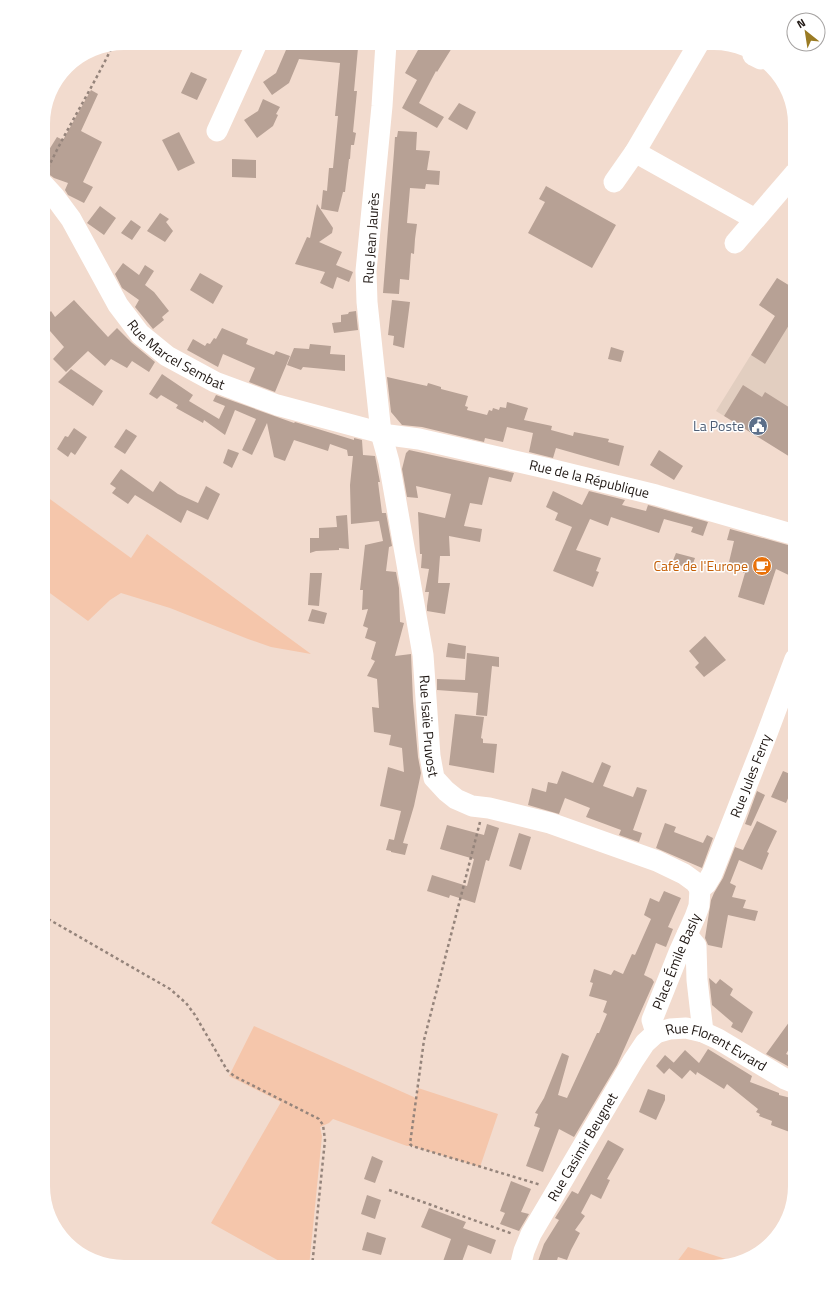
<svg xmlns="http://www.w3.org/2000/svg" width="838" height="1310" viewBox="0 0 838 1310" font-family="'Titillium Web',sans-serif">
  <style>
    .education { fill: #e2cec0 }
    .green { fill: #f5c6ab }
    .building { fill: #b7a195 }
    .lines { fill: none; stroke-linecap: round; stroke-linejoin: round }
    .path { stroke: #95847b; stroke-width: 2.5; stroke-dasharray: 3 3; stroke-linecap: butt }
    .minor { stroke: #fff; stroke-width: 21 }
    .labels { text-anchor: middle; stroke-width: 3; stroke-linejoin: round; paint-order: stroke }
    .street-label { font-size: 14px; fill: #1f1713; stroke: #fff }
    .service-label { font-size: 14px; fill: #4e5e75; stroke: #fff; text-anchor: end }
    .food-label { font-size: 14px; fill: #c56008; stroke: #fff; text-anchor: end }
  </style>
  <rect width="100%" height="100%" fill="#f2dbce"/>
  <path class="education" d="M777,278L795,289V418L724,416L716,411L775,316L759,305Z"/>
  <path class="green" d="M43,494L131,558L147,534L311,654L271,647L248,639L170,608L121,593L110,600L88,621L43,588Z
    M254,1026L416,1098L418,1088L498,1114L480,1167L412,1146H407L333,1119L329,1123L320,1127L322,1136L309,1267H290L211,1223L281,1102L229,1076Z
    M688,1247L735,1262L714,1267H673Z"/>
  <path class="building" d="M289,43H312L358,48L354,91H357L353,132L356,133L354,145H351L350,159H349L345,192H343L338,212L321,209L323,190L327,191L329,168H333L338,116H335L340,63L299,59L289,83L272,95L263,82L276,73Z
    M422,43H455L437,72L436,71L419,103L444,117L437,128L402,108L417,80L405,73Z
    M191,72L207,79L197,100L181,93Z
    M91,90L98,94L81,131L102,142L83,182L93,187L84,203L68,195L65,190L68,183L54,178L47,173L43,172V150L47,153L57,137L63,140Z
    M263,99L280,107L276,114L278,115L273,126L257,138L244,120L258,111Z
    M459,103L476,112L467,130L448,119Z
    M398,131L417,132L416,150L430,151L427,170L440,171L439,185L426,184L425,189L410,188L407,223L417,224L415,239L414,254L411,253L409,280L400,279L399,294L383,293L394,152L395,137H397Z
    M179,132L195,163L178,171L162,140Z
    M232,159L256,160V178L232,177Z
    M546,186L616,225L592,268L528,233L545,202L539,199Z
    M317,204L333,228L332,233L319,242L342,252L336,265L353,272L349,282L337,277L333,289L320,283L325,272L295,264L307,237L310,238Z
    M100,206L116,218L104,235L87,223Z
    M160,213L169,219L166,222L173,231L165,242L147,231Z
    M131,220L141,227L132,240L121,233Z
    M123,263L139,275L145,265L154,271L145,285L154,292L169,311L162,317L164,320L153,329L135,307L139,300L122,288L115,274Z
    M200,273L223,286L213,304L190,290Z
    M777,278L795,289V328L789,325L765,364L751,355L775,316L759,305Z
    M74,300L108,337L117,328L132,343L155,362L149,372L132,361L127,368L111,359L105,366L88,351L66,372L53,359L64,347L43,323V319L51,311L55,317Z
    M392,300L410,302L404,348L393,345L394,336L388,335Z
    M356,311L358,330L334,333L332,323L341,322V315L348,314L349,312Z
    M222,328L248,339L246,344L274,355L276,351L290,356L275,392L249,382L255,368L223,354L218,367L187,350L193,339L205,346L207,343L210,344L214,338L216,339Z
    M310,344L331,346L330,354L345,355V371L303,367L301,370L287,365L294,348L309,349Z
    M611,347L624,351L621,362L608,359Z
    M71,369L103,391L93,406L58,382Z
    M162,374L193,395L189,401L219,419L225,406L213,401L216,395L294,423L295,422L354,440V438L362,440L363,455L375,456L380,482H378L382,513H386L392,546L389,547L386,571L396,572L399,588L400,622L404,623L395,656L411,654L413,701L418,757L421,773L414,806L403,843L408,844L405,855L391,852V851L386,850L389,839L394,840L401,811L380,806L388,767L404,772L402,748L389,745L391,735L374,732L372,707L379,708L377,679L367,676L375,661L371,659L376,642L365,638L368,628L363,626L368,609L362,610L363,590H360L365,545L383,541L379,521L351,524L350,485L353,456H348L347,450L330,444L328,451L294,440L285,461L274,457L267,423L252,455L242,450L256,419L235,410L225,435L204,420L203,423L176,408L178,405L161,395L157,399L149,394Z
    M387,377L427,386L428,383L441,387V389L468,396L465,406L468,407L467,410L487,415L489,410L492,411L493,408L499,410L500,407L506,408L507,402L528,408L524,420L552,426L551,430L573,436L574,432L609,439L608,442L624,446L619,466L556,448L553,458L529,452L533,433L507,427L503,442L485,438L484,442L422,427L402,425L391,412Z
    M743,385L762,397L765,392L795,411V460L724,416Z
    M74,428L87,437L75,455L71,452L68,457L57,449L65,436L68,437Z
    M126,429L137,436L125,454L114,447Z
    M228,449L239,453L232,468L223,463Z
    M409,450L514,473L511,482L489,477L482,505L470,503L464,526L482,529L480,542L449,536L450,556H440L438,583H450L445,614L427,611V606L429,592H425L429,569L421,568L422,554H420L418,512L445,518L451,494L416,486L418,498L407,497L402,469L406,453Z
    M659,450L683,466L674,480L650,465Z
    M121,469L153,492L160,481L178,494L198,503L206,486L220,494L208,520L187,510L181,523L135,495L128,504L112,493L116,488L110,484Z
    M553,491L582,505L589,491L625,500L622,505L646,511L648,505L708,522L703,536L691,532L693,527L664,519L659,533L611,517L608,526L590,519L576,550L601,558L596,571L599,572L593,587L553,571L572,527L555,520L558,513L546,507Z
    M347,515L349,549L339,548V550L316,551L310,553V538H319V528L337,527L336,516Z
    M730,529L795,547V578L776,569L764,605L738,597L745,573H743L744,566L729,562L734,541L727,540Z
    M676,553L695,558L691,569L672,563Z
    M310,573H322L319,606L308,605Z
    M312,609L327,613L324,624L308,621Z
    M705,636L726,660L704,677L695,667L699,663L689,651Z
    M448,643L466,646L465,659L446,657Z
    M467,653L499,657V667L492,666L487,716L476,715L478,693L437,690V679L465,680Z
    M455,714L484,717L481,738L483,739V743L497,744L494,773L449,765Z
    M602,762L611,766L603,786L633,797L637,787L647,790L633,830L642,833L639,842L619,835L621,830L586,817L590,808L565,798L559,814L528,805L532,788L546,792L548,782L557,784L562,771L593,783Z
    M783,771L795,776V782L786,803L771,797Z
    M757,791L765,795L751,826L745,824Z
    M757,821L777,831L767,852L769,853L762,870L739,860L730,883L736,886L732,897L746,900L743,908L758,911L755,921L728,915L722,948L708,945L705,938L711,900L714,893L723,878L735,847L743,850Z
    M665,823L676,827L674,832L703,843L707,835L713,838L702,868L656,848Z
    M487,824L499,828L489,861L486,860L475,903L450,895L449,898L427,891L432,875L467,886L474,859L440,849L447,825L484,835Z
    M519,833L531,837L521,870L509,866Z
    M664,891L681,898L668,927L673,929L666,947L656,943L644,975L652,979L654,982L617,1065L574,1137L559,1129L543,1172L526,1166L540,1128L534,1126L538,1114L535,1113L544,1098L562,1053L569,1056L558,1095L567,1098L597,1033H599L607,1014L603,1012L607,1001L589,996L593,983L590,982L594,969L611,975L614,970L623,974L632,954L635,955L651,919L644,915L650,898L659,902Z
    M709,978L716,984L720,979L733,989L730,995L753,1012L742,1033L731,1027L733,1023L712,1005Z
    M795,1014V1039L786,1054L795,1058V1070L766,1054Z
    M708,1049L752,1076L750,1082L779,1093V1095L795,1099V1134L771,1125L772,1121L759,1116L760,1114L756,1112L758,1109L727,1084L724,1089L697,1072L696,1075L690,1070L682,1079L669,1068L685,1050L699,1063Z
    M665,1055L674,1063L664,1074L656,1066Z
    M648,1089L665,1095V1100L656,1120L639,1112Z
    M608,1140L624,1149L607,1179L610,1180L601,1199L591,1194L581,1213L585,1216L575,1230L580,1233L571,1250L567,1260L558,1257L555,1267H536L544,1244L559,1220L555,1218L572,1191L578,1194Z
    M372,1156L383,1161L375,1183L364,1179Z
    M511,1181L531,1189L521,1212L529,1214L519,1231L500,1224L505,1213L500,1211Z
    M367,1195L381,1200L375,1219L361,1214Z
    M429,1208L466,1222L463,1228L496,1240L491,1254L468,1245L460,1267H441L451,1239L421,1227Z
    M367,1232L386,1238L381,1255L362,1250Z"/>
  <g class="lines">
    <path class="path" d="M48,168C68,126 93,87 113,45
      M480,822L424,1040L410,1144L412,1146L541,1185
      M43,916L170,989L186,1003L195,1015L227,1070L234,1076L319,1119L323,1125L325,1140L312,1267
      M389,1190L513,1234"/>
    <g class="minor">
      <path id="s1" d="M386,43L382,106L366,271L367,302L381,433L389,462L423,655L430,756L434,778L446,791L456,799L472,806L489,808L550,823L657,861L684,874L695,882L700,889"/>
      <path d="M753,55L761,59"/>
      <path d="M217,131L257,43"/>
      <path d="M635,152L755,219"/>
      <path d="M614,182L635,152L699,43"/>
      <path id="s2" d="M43,184L54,196L71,219L118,305L140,334L167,356L215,382L277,405L389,435L419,439L554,470L656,495L795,535"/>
      <path d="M735,243L795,173"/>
      <path id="s3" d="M700,889L706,884L712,874L765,739L795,659"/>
      <path d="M687,935L696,946L697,980L703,1032"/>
      <path id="s4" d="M656,1033L670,1029L686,1028L703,1032L718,1039L785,1079L795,1083"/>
      <path id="s5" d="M656,1033L652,1020L680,950L695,917L699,906L700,889"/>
      <path id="s6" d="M520,1267L524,1251L531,1234L633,1061L645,1043L656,1033"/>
    </g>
  </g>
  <defs>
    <g id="civic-disc" transform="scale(1)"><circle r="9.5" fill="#5c6f8a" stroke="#fff"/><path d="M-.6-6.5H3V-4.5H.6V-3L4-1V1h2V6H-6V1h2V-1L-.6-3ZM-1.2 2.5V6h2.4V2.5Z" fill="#fff"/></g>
    <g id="cafe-disc" transform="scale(1)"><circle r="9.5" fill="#e8710a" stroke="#fff"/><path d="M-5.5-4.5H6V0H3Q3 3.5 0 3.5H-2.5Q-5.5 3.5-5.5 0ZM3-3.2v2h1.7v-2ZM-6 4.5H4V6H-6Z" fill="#fff"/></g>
  </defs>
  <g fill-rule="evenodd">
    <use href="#civic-disc" x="758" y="426"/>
    <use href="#cafe-disc" x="762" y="566"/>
  </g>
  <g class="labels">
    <g class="street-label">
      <text transform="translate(371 238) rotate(-86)" y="5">Rue Jean Jaurès</text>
      <text dy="5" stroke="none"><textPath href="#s2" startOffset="221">Rue Marcel Sembat</textPath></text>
      <text dy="5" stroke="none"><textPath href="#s2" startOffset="656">Rue de la République</textPath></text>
      <text dy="5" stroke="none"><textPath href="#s1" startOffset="689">Rue Isaïe Pruvost</textPath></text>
      <text dy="5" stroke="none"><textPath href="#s3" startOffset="125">Rue Jules Ferry</textPath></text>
      <text dy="5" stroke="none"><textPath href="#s5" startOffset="77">Place Émile Basly</textPath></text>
      <text dy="5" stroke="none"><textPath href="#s4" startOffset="65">Rue Florent Evrard</textPath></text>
      <text dy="5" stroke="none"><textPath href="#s6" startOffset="136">Rue Casimir Beugnet</textPath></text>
    </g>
    <g class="service-label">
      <text x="744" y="431">La Poste</text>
    </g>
    <g class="food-label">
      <text x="748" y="571">Café de l'Europe</text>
    </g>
  </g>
  <path d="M0 0H838V1310H0ZM124 50H714A74 74 0 0 1 788 124V1186A74 74 0 0 1 714 1260H124A74 74 0 0 1 50 1186V124A74 74 0 0 1 124 50Z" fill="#fff" fill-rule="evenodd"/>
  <g transform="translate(806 32) rotate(330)"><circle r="19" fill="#ffffff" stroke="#a5a2a1"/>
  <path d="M0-3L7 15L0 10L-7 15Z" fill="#9a7b24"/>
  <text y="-6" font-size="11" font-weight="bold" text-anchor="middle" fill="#1f1713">N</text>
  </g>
</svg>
